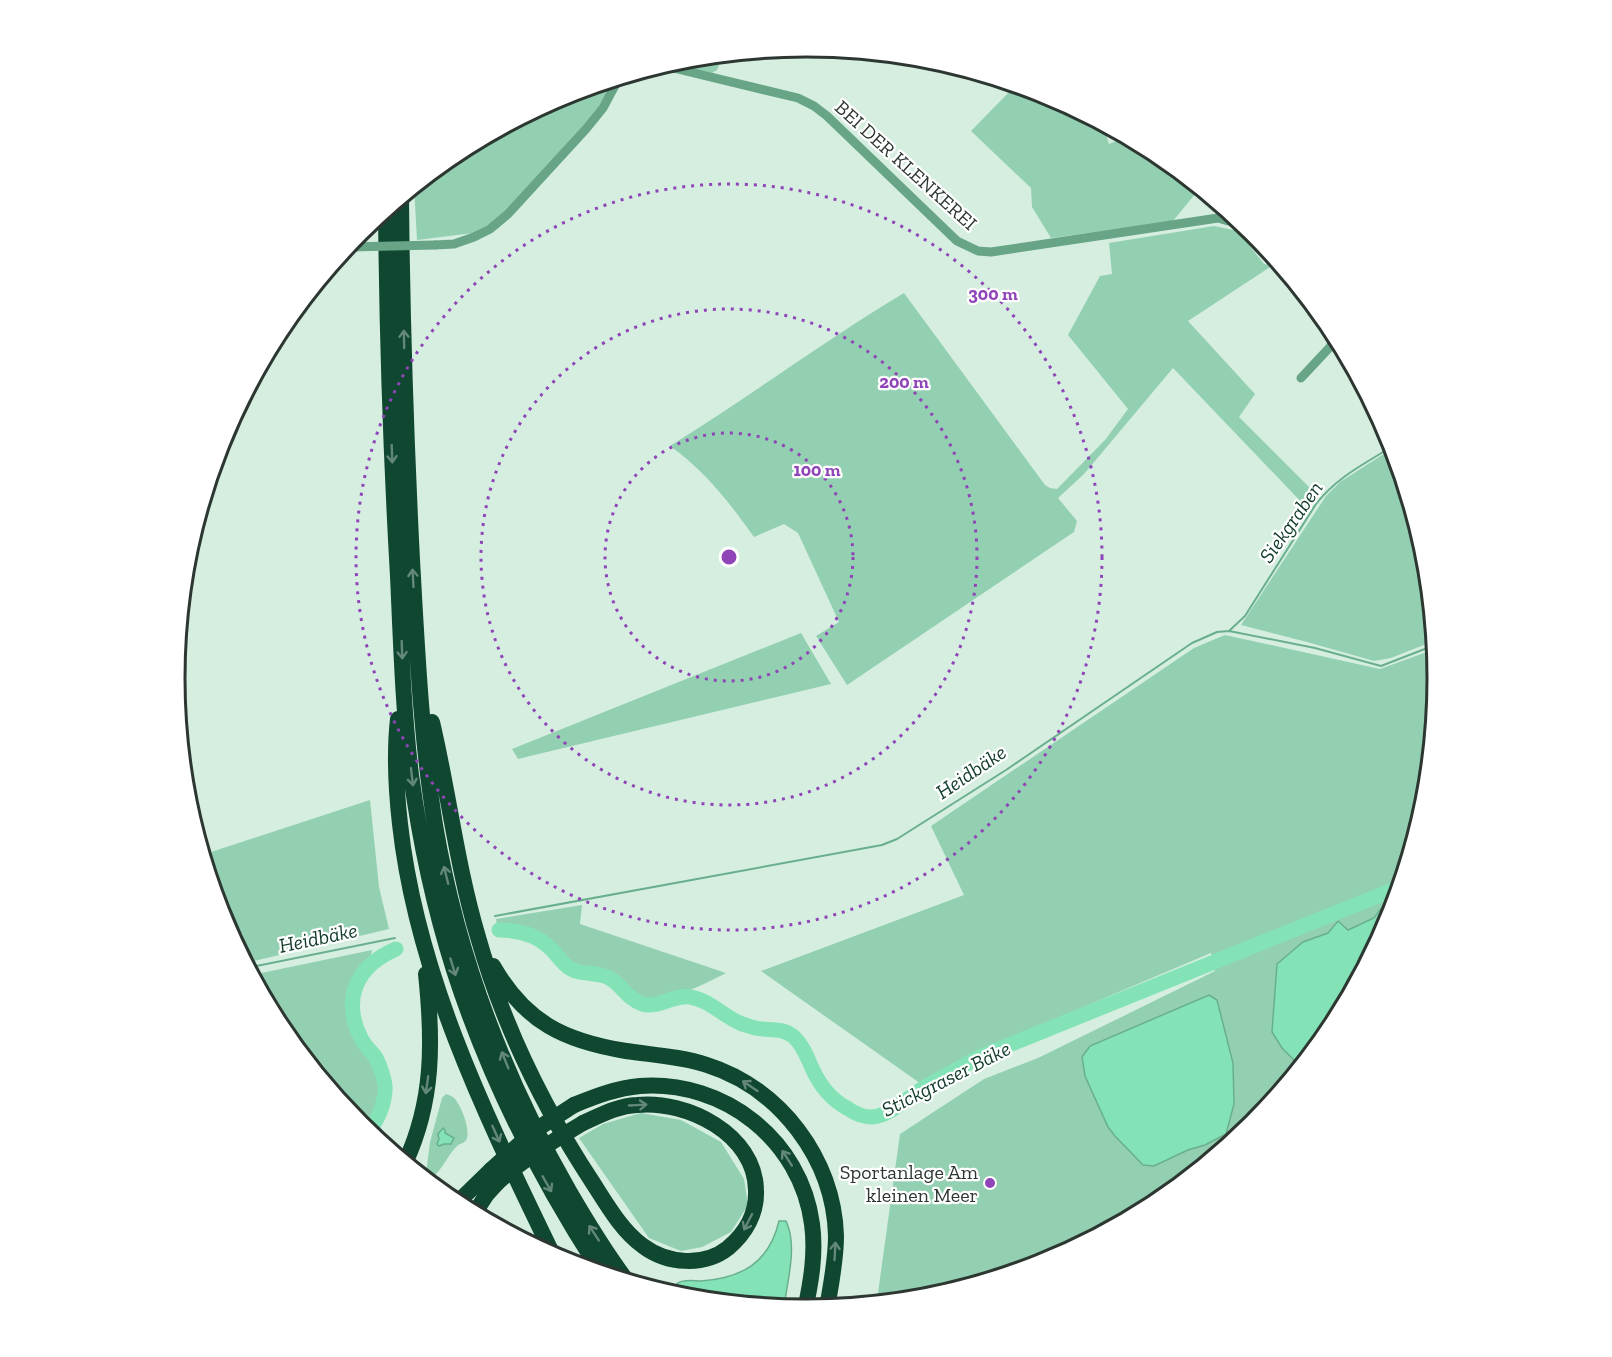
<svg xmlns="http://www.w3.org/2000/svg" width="1612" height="1357" viewBox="0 0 1612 1357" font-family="'Zilla Slab',serif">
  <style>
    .green { fill: #93d0b1; fill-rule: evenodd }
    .water { fill: #83e3b6; stroke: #69af8e; stroke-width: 1.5 }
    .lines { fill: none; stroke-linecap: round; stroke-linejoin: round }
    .stream { stroke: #69af8e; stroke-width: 2 }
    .river { stroke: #83e3b6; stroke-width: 15 }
    .street { stroke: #68a587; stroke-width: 9 }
    .highway { stroke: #0f4731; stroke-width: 16 }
    .street-bridge { stroke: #68a587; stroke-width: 9 }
    .highway-bridge { stroke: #0f4731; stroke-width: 16 }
    .oneway { stroke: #638779 }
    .ring { fill: none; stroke: #8f45b7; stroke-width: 3; stroke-dasharray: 3 6 }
    .poi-dot { fill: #8f45b7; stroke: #fff; stroke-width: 2 }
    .labels { text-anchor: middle; stroke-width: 4.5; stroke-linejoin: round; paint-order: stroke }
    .street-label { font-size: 20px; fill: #2d3732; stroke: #fff }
    .poi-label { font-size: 20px; fill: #2d3732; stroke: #fff; text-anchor: end }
    .water-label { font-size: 21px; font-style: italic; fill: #123c2a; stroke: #fff }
    .rim { fill: none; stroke: #2d3732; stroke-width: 3 }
    .centre { fill: #8f45b7; stroke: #fff; stroke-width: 3 }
    .ring-label { font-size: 18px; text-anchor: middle; font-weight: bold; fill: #8f45b7; stroke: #fff; stroke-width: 4.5; stroke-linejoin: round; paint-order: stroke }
  </style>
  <rect width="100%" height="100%" fill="#d5eee0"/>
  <path class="green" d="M723,55L717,70L712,73L669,63L683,59Z
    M613,80L603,101L581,129L511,207L493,222L473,233L417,240L414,186L455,153L564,94Z
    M1016,85L1048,95L1105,125L1106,135L1109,144L1126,137L1157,153L1200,188L1173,221L1051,238L1032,207L1031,188L971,131Z
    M1214,226L1238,231L1264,264L1273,265L1188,321L1255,394L1239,417L1316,494L1307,508L1173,368L1084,474L1058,498L1077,521L1074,532L847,685L816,636L839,622L798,533L784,524L754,537C729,502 705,471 670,446C749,397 824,341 904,293L1045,485L1050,488L1057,489L1105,440L1128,409L1068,335L1100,276L1112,274L1109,243Z
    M1393,448L1426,556L1434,641L1391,658L1374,661L1307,642L1241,625L1326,496L1340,482Z
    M801,633L831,684L526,757L518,759L512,749Z
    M1225,635L1380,669L1435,649L1438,679L1426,802L1403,878L1379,888L1402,881L1395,903H1385L1374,918L1348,930L1338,921L1328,933L1303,942L1277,964L1272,1032L1282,1048L1301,1067L1253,1126L1157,1204L1048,1263L929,1298L881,1303L878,1293L900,1134L984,1079L1038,1058L1215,971L1211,953L970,1055L924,1086L761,971L964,895L931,826L1194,648ZM1233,1063L1234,1104L1226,1134L1205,1145L1188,1150L1154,1166L1143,1165L1130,1150Z
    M370,800L379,887L389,929L245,963L222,920L202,855Z
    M582,905L580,924L726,973C706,983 657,1010 636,997C624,989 616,977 603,972C591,967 578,969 568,961C561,955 556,946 550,940C537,929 513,924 497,926L496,919Z
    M372,950C369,973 341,984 346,1012C349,1030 366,1043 373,1060C383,1082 379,1111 365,1130L359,1125L280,1029L251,975Z
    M446,1094C449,1095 452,1096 454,1098C461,1105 470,1128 467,1138C465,1144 460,1143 457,1146C447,1156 442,1171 430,1179L428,1178L426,1174L430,1142L442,1098Z
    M641,1113L681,1120L721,1142L744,1179L748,1205L731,1232L702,1247L681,1251L649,1238L579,1138L603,1124Z"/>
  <path class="water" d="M1385,903H1395L1390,921L1331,1030L1301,1067L1282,1048L1272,1032L1277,964L1303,942L1328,933L1338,921L1348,930L1374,918Z
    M1209,995L1217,1000L1233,1063L1234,1104L1226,1134L1205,1145L1188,1150L1154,1166L1143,1165L1115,1136L1108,1127L1085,1076L1082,1057L1090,1046Z
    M443,1128L445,1130V1133L454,1138L451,1144H444L439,1146L437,1144L439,1139L438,1134Z
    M779,1221H786C798,1246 787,1281 784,1308L682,1298L671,1295C673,1290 673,1286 678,1283C684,1279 694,1281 701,1281C742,1278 769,1263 779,1221Z"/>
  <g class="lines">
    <path class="stream" d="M1229,631L1245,616L1316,504C1337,477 1364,464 1393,446
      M495,916L882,845L897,839L1006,770L1192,643L1217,632L1229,631L1315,648L1381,666L1435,645
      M247,968L395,938"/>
    <path class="river" d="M499,930C517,930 535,934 549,947C557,954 562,964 571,969C583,976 599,971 611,979C622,986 628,999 642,1004C658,1009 674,994 690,997C710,1000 724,1017 742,1024C746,1025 751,1027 755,1028C768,1031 783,1027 794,1037C803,1045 807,1057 812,1068C820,1086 830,1099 847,1108C854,1113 863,1117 872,1117C889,1116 909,1097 923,1088C942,1077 960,1068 979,1057L1400,887
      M368,1133C378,1119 386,1103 385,1085C384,1078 380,1065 376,1058C372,1052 366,1047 362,1040C341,1000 356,966 396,949"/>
    <path class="street" d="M661,65L798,98L814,106L827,116L957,241L978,251L991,252L1218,218L1242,225L1288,274
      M435,245L454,244L474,237L490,229L508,214L586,129L603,108L619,78
      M1301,378L1330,347L1336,336"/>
    <path class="highway" d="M401,197C402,318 406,439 412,560C417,648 421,737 435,825C457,954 504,1078 569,1191C587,1222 606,1253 627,1281
      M386,209C387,332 391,454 398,576C401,642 403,709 411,775C420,841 434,907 454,970C489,1079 540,1179 602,1274
      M398,719C394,755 396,789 400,824C417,978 488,1120 554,1257
      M432,722C449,794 457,867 478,937C503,1025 543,1107 593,1183C607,1205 622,1231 643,1246C667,1264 704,1267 728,1248C746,1233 757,1213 756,1190C755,1134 687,1100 637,1105C617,1106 601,1115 583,1123
      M493,966C525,1022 564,1041 626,1051C653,1055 680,1056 707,1065C780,1088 834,1159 836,1236C836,1261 831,1284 827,1308
      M574,1105C596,1096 617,1088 640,1086C724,1080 801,1140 812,1224C816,1253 811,1282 805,1310
      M405,1163C434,1101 433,1041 426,974
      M456,1204L491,1170
      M474,1214L487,1194L498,1182"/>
    <path class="street-bridge" d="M350,247L435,245"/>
    <path class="highway-bridge" d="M491,1170L534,1131L574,1105
      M498,1182C524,1159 553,1141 583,1123"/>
  </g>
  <defs><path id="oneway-shaft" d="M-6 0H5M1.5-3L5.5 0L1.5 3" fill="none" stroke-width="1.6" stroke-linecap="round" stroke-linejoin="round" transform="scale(1.5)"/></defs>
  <g class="oneway">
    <use href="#oneway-shaft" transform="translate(404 339) rotate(-91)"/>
    <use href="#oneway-shaft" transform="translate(392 454) rotate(88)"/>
    <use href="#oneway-shaft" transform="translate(413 578) rotate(-93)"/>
    <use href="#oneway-shaft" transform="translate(402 650) rotate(88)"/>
    <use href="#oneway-shaft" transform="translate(412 777) rotate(83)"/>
    <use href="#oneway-shaft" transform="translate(446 875) rotate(-104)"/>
    <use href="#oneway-shaft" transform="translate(453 967) rotate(73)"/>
    <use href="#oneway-shaft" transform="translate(505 1060) rotate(-112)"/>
    <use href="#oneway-shaft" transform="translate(427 1085) rotate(98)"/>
    <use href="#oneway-shaft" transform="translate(750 1086) rotate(-146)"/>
    <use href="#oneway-shaft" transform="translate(638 1105) rotate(-3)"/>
    <use href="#oneway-shaft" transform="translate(496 1134) rotate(66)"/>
    <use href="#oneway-shaft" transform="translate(787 1158) rotate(-123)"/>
    <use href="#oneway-shaft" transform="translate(547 1184) rotate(60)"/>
    <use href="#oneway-shaft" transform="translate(748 1222) rotate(117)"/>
    <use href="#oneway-shaft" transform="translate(594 1233) rotate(-123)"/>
    <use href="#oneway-shaft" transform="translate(835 1251) rotate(-87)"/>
  </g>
  <g class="ring">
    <circle cx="729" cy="557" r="124"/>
    <circle cx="729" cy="557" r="248"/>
    <circle cx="729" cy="557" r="373"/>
  </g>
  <circle class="poi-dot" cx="990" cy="1183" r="6"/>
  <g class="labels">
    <g class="street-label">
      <text transform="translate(906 165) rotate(42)" y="7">BEI DER KLENKEREI</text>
    </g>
    <g class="poi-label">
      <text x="978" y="1179">Sportanlage Am<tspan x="978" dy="23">kleinen Meer</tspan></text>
    </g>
    <g class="water-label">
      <text transform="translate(1291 522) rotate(-55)" y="7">Siekgraben</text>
      <text transform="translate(971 772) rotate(-34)" y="7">Heidbäke</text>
      <text transform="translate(318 938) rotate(-12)" y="7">Heidbäke</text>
      <text transform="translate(946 1079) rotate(-27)" y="7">Stickgraser Bäke</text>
    </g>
  </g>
  <path d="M0 0H1612V1357H0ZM185 678a621 621 0 1 1 1242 0a621 621 0 1 1-1242 0Z" fill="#fff" fill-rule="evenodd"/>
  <path class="rim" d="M185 678a621 621 0 1 1 1242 0a621 621 0 1 1-1242 0Z"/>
  <circle cx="729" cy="557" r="9" class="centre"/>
  <g class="ring-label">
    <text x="993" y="300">300 m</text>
    <text x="904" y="388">200 m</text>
    <text x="817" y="476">100 m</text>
  </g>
</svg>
